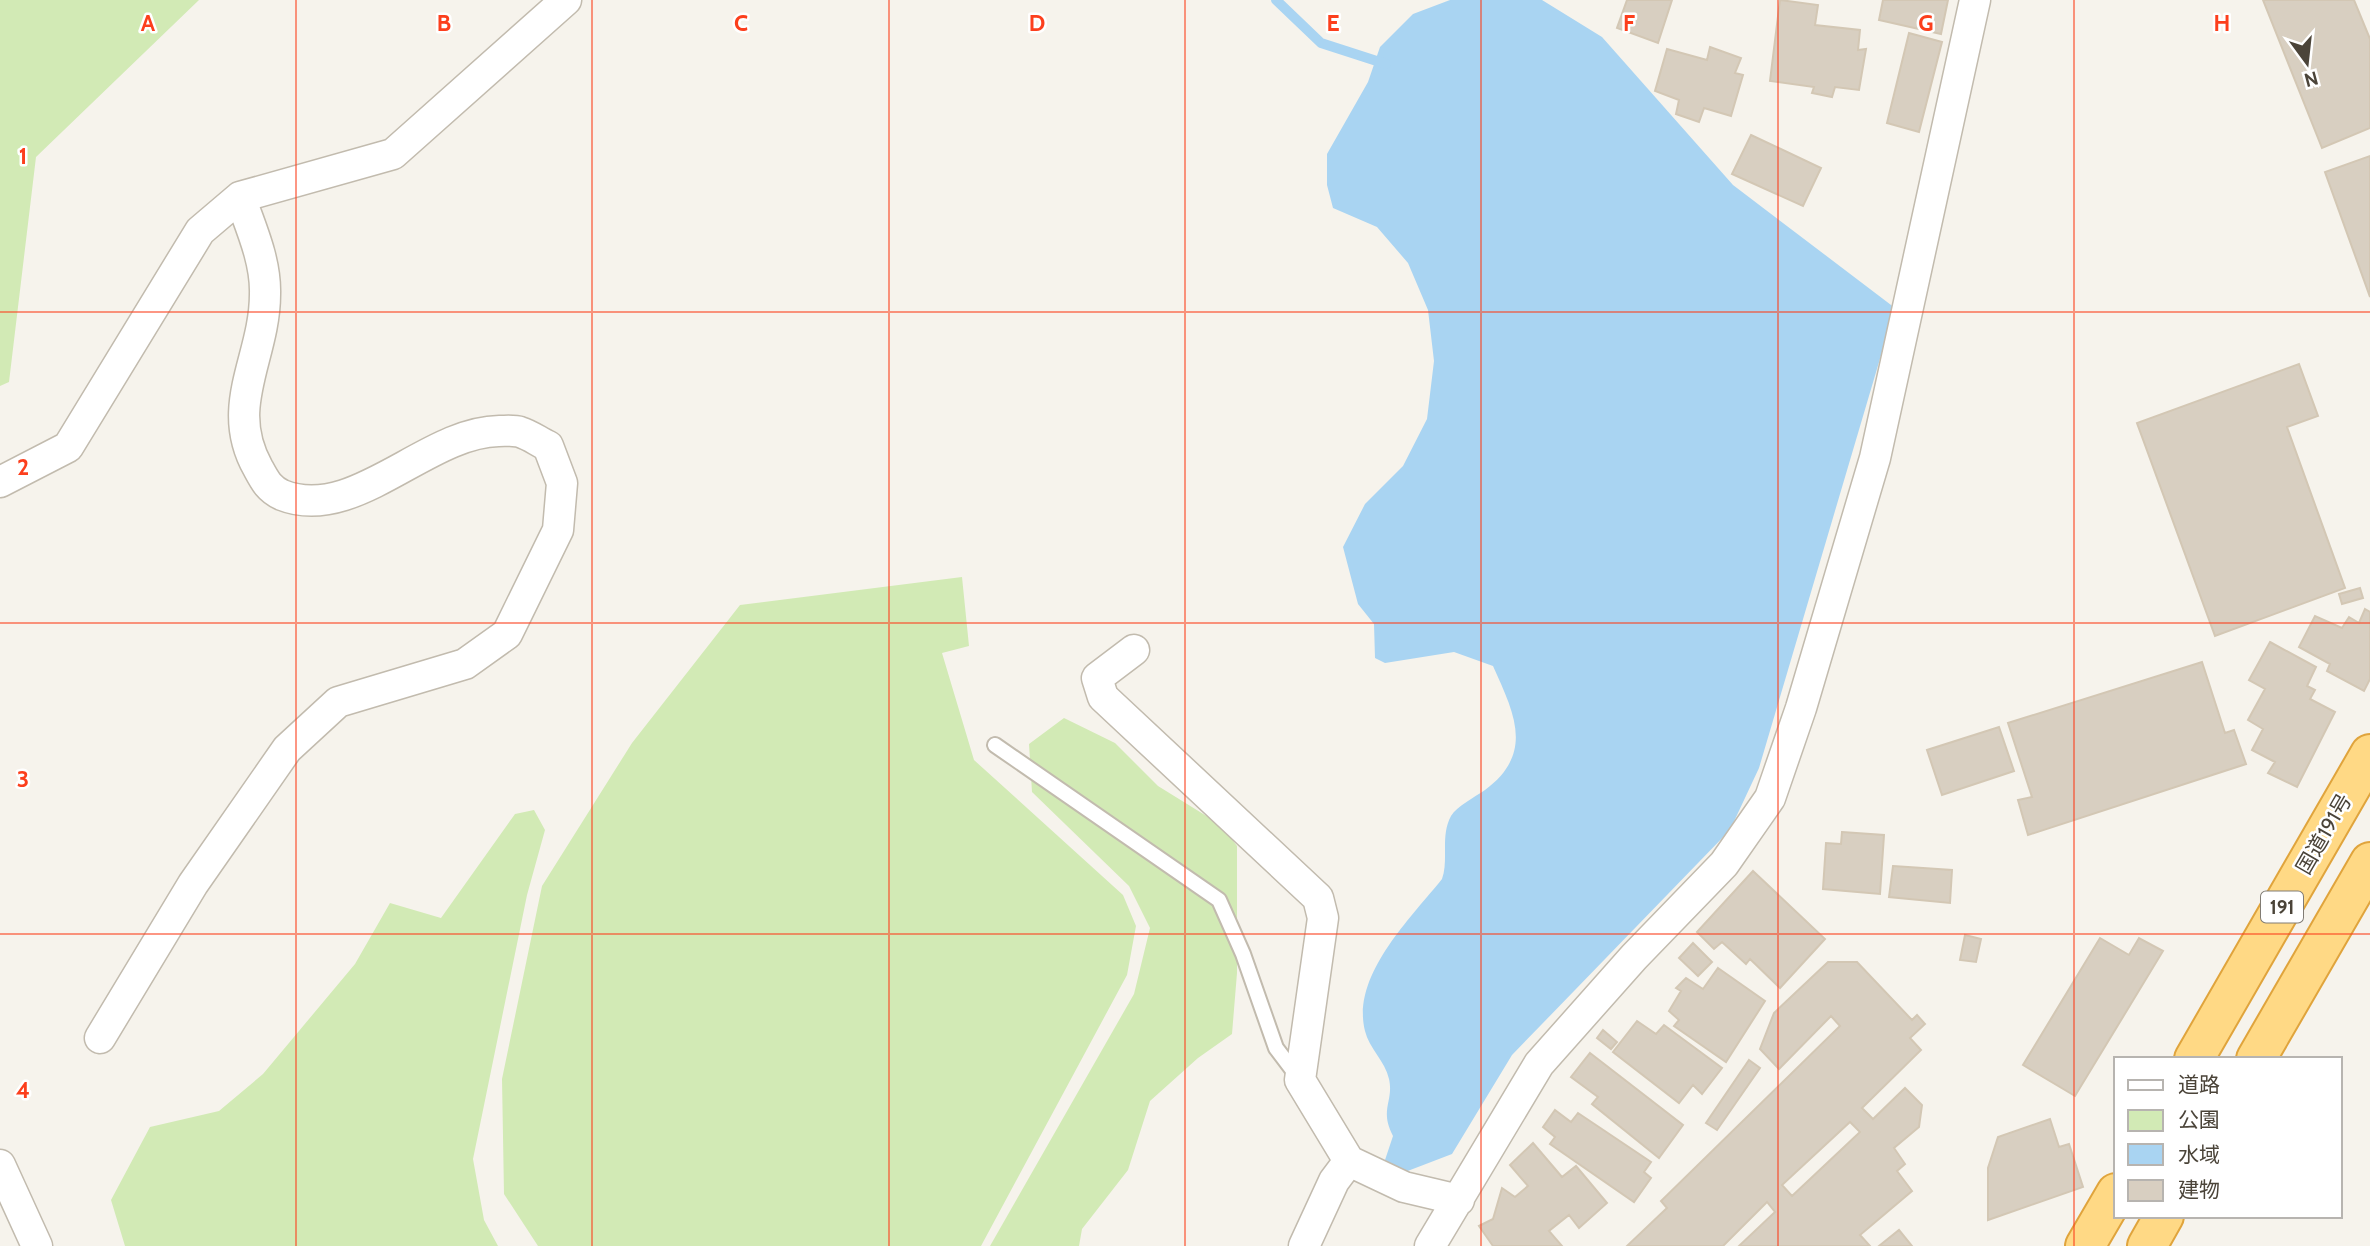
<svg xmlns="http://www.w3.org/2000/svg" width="2370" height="1246" viewBox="0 0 2370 1246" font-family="Cabin,'Noto Sans JP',sans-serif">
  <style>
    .green { fill: #d2eab5 }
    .water { fill: #a9d4f2 }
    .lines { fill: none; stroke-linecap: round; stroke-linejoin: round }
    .stream { stroke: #a9d4f2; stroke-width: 10 }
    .building { fill: #d8cfc1; stroke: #d3c7b4; stroke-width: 2; fill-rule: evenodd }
    .service-casing { stroke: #c2bbae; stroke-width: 18 }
    .minor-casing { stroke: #c2bbae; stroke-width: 33 }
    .trunk-casing { stroke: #e0a43c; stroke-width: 42 }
    .service { stroke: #fff; stroke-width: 14 }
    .minor { stroke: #fff; stroke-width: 30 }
    .trunk { stroke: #ffd985; stroke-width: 38 }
    .grid { fill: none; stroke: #fc3f1d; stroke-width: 2; stroke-opacity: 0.55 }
    .labels { text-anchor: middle; stroke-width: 5; stroke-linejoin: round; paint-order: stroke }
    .shield { fill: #fff; stroke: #817c74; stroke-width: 2 }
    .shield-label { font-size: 19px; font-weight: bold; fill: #4b4439 }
    .street-label { font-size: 21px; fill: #4b4439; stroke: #fff }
    .grid-label { font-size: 23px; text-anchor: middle; font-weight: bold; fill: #fc3f1d; stroke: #fff; stroke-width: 5; stroke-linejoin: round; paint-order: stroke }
  </style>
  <rect width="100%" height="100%" fill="#f6f3ec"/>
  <path class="green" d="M0,0H199L36,157L9,382L0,386Z
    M962,577L969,646L942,653L974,760L1123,895L1136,926L1127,975L981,1246H538L504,1194L502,1079L542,886L632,743L740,605Z
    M1064,718L1115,743L1158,786L1221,825L1237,846V973L1232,1034L1198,1058L1150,1101L1128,1170L1082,1229L1079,1246H990L1134,994L1150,928L1129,886L1032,792L1029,744Z
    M534,810L545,830L527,895L473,1159L484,1220L498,1246H125L111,1200L150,1127L219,1111L263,1074L355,964L390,903L441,918L515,814Z"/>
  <path class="water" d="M1450,0H1542L1602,37L1733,185L1895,308L1759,768L1730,830L1512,1055L1452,1154L1405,1172L1385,1160L1393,1136C1379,1109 1394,1102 1389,1079C1385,1061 1369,1048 1365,1031C1351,976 1410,919 1442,879C1449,859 1440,836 1451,816C1457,806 1475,797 1485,790C1535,753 1514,713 1493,666L1454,652L1385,663L1375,658L1374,624L1358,604L1343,547L1365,504L1403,466L1427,419L1434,361L1428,310L1408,263L1377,227L1333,208L1327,185V154L1368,82L1380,47L1413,14Z"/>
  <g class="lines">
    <path class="stream" d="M1276,0L1321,43L1386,64"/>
  </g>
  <path class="building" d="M1627,0H1672L1658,43L1617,28Z
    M1780,0L1818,5L1815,25L1860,30L1858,50L1866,49L1859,90L1835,87L1832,97L1812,93L1814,87L1770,81Z
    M1883,0H1948L1941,34L1879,20Z
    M2263,0H2354L2370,39V128L2322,148Z
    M1909,33L1942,42L1919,132L1887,123Z
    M1710,47L1741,58L1735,73L1743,75L1731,116L1704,108L1699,122L1676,114L1679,100L1655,91L1667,49L1707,60Z
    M1751,135L1821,168L1803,206L1732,174Z
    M2370,156V297L2325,172Z
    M2299,364L2318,416L2287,427L2345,588L2215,636L2137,423Z
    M2360,588L2363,598L2342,604L2339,594Z
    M2365,609L2370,612V679L2364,691L2327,671L2330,664L2299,647L2315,616L2342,628L2349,617L2359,623Z
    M2270,642L2316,667L2307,686L2315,690L2310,699L2335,712L2297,787L2268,773L2275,762L2252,750L2263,729L2248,720L2265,689L2249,680Z
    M2202,662L2225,733L2234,730L2246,764L2028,835L2018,800L2032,797L2008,723Z
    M1999,727L2014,771L1942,795L1927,750Z
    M1842,832L1884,835L1880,894L1823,889L1826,843L1841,844Z
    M1893,866L1952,870L1950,903L1889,897Z
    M1753,871L1825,939L1780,988L1750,959L1746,964L1722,942L1714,949L1697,932Z
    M1965,935L1981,939L1976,962L1960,960Z
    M2100,938L2129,955L2139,938L2163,951L2075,1096L2023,1065Z
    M1693,943L1712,962L1698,976L1679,958Z
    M1828,962H1857L1912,1020L1917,1015L1925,1024L1910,1038L1921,1050L1862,1108L1873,1119L1905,1088L1922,1105L1919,1127L1894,1148L1905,1164L1897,1171L1912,1191L1860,1235L1870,1246H1739L1775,1212L1767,1202L1723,1246H1627L1667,1208L1661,1201L1840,1026L1831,1016L1779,1069L1760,1049L1774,1013ZM1850,1122L1860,1132L1792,1196L1782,1185Z
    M1718,968L1765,1001L1726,1062L1674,1026L1679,1020L1669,1011L1681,991L1676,988L1686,978L1703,989Z
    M1637,1021L1656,1034L1664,1025L1722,1068L1702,1094L1693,1085L1679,1103L1613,1052Z
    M1603,1030L1617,1042L1611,1049L1597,1038Z
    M1590,1053L1683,1125L1659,1158L1592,1104L1598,1097L1571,1077Z
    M1749,1060L1760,1068L1717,1130L1706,1123Z
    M1555,1110L1571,1122L1578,1113L1651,1162L1644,1172L1651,1178L1634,1202L1550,1144L1555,1137L1543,1127Z
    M2050,1119L2059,1147L2069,1144L2083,1187L1988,1220V1168L1998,1137Z
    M1533,1143L1562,1177L1576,1166L1607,1203L1579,1228L1569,1215L1549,1231L1562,1246H1493L1479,1226L1493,1219L1502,1188L1515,1197L1528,1186L1510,1165Z
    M1899,1230L1912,1246H1879Z"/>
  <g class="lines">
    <g class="service-casing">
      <path id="service" d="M995,745L1219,900L1243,954L1276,1048L1298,1077"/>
    </g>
    <g class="minor-casing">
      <path id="minor" d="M0,482L68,447L200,231L240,197L393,154L566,0
        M1134,650L1097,678L1103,697L1318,898L1323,918L1300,1080L1349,1161L1404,1187L1459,1200
        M100,1038L193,884L287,749L338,702L465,664L507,634L558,530L562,483L548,446C539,442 530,435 520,432C514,430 506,431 499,431C426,432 354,524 282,495C269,489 265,481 258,468C223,406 265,358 265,294C266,261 251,228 240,197
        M0,1165L37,1246
        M1304,1246L1334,1181L1349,1161
        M1430,1246L1539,1064L1634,957L1724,864L1770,798L1801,708L1875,458L1975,0"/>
    </g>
    <g class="trunk-casing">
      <path id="trunk" d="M2194,1059L2370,754
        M2256,1059L2370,862
        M2085,1246L2116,1193
        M2147,1246L2164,1216"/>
    </g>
    <use href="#service" class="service"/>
    <use href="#minor" class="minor"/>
    <use href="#trunk" class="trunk"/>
  </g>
  <path class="grid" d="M296,0V1246M592,0V1246M889,0V1246M1185,0V1246M1481,0V1246M1778,0V1246M2074,0V1246M0,312H2370M0,623H2370M0,934H2370"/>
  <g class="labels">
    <rect class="shield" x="2261" y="891.5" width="42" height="31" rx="5"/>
    <g class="shield-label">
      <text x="2282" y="914">191</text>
    </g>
    <g class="street-label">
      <text transform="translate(2324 834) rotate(-60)" y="7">国道191号</text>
    </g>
  </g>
  <g class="grid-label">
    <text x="148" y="31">A</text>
    <text x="444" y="31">B</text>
    <text x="741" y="31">C</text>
    <text x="1037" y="31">D</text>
    <text x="1333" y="31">E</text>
    <text x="1629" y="31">F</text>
    <text x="1926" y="31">G</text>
    <text x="2222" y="31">H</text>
    <text x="23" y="164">1</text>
    <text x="23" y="475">2</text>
    <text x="23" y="787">3</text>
    <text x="23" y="1098">4</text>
  </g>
  <rect x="2114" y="1057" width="228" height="161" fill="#ffffff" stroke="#b7b4b0" stroke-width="2"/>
  <rect x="2128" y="1080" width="35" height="10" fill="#ffffff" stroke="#b7b4b0" stroke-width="2"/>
  <text x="2178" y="1092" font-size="21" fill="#4b4439">道路</text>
  <rect x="2128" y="1110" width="35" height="21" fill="#d2eab5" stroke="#b7b4b0" stroke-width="2"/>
  <text x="2178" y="1127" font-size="21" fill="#4b4439">公園</text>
  <rect x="2128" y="1144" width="35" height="21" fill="#a9d4f2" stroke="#b7b4b0" stroke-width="2"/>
  <text x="2178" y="1162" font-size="21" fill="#4b4439">水域</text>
  <rect x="2128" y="1180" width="35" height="21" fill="#d8cfc1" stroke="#b7b4b0" stroke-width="2"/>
  <text x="2178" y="1197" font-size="21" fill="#4b4439">建物</text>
  <g transform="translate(2307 63) rotate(165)" stroke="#ffffff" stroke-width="5" paint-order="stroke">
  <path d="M0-5L12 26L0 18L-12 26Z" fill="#4b4439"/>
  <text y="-10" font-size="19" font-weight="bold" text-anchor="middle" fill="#4b4439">N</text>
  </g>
</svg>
